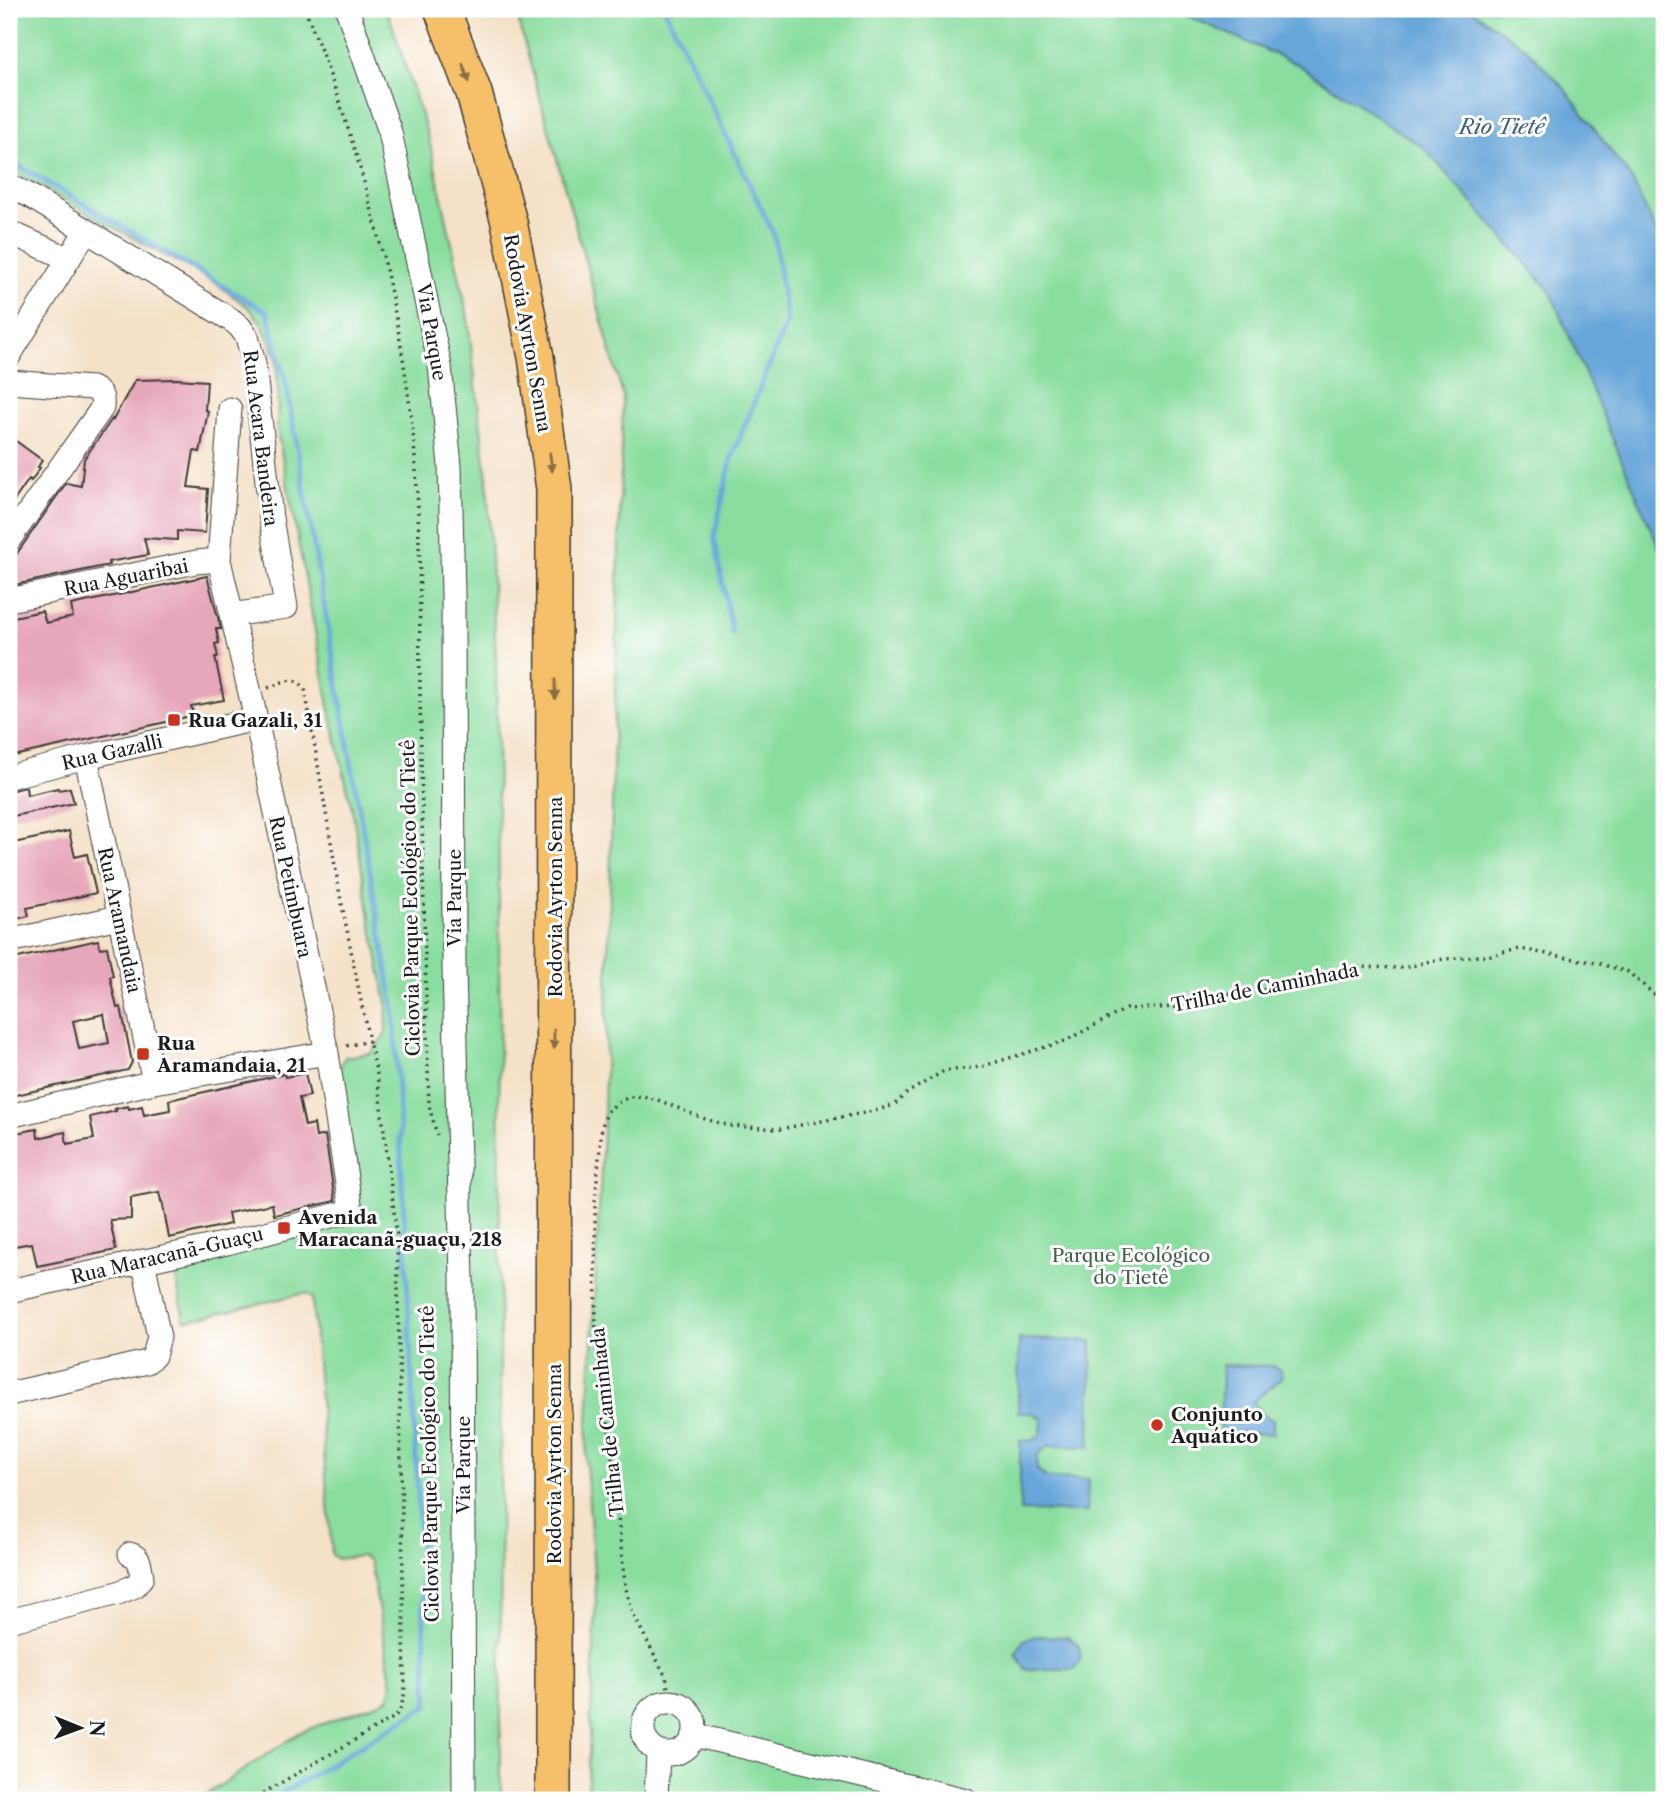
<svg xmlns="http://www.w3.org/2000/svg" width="1673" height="1809" viewBox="0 0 1673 1809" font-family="'Libre Caslon Text',serif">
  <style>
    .green { fill: #89dd9f; stroke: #527c5e; stroke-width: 2 }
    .water { fill: #67a6d9; stroke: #42617a; stroke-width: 2 }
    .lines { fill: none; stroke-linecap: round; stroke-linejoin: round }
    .stream { stroke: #67a6d9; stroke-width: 5 }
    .building { fill: #e7a7ba; fill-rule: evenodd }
    .minor-casing { stroke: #3c3a36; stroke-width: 25 }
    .highway-casing { stroke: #3c3a36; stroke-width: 38 }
    .path { stroke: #3c3a36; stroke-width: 3.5; stroke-dasharray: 2 5; stroke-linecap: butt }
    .minor { stroke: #fff; stroke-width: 23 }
    .highway { stroke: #f6c06b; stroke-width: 35 }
    .oneway { fill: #896e44 }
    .poi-dot { fill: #c8321e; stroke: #fff; stroke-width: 2.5 }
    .labels { text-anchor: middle; stroke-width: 6; stroke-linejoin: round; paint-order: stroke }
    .street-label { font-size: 19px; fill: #1c1c1c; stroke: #fff }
    .poi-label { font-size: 19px; font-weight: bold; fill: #1c1c1c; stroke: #fff; text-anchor: start }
    .park-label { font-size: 19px; fill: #42604a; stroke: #fff }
    .water-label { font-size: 21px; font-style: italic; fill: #42617a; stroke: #fff }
  </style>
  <rect width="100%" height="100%" fill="#fff"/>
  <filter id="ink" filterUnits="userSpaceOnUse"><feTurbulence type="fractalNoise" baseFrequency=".0143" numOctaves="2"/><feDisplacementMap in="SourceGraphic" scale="14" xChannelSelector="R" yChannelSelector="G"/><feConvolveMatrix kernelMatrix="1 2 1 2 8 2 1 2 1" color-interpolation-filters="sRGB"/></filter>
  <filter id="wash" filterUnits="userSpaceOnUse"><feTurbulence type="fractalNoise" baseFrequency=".00686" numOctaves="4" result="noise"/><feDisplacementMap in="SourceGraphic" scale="28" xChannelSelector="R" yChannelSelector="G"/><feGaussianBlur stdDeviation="1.57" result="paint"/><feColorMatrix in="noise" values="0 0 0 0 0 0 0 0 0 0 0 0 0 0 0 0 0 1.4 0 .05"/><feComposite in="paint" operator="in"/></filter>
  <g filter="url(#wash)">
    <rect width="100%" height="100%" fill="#f4e1c7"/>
    <path class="green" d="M9,9H386L393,27L429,140L467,312L487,478L496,659L499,877L501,1800H198L301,1732L377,1704L388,1699L392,1686L370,1561L362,1556L337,1559L332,1555L312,1297L305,1293L186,1321L184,1319L174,1267L178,1262L351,1222L359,1210L338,1071L345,1057L371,1053L386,1033L387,1003L369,913L353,814L330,711L277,429L278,391L276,357L261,322L249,308L207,277L162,254L9,169Z
      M515,9H1664V1800H587L596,1601L586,1460L604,1111L623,396Z"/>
    <path class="water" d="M1172,9H1470L1528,50L1565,89L1631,178L1664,248V560L1550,291L1424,148L1297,64Z
      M1019,1339L1092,1341L1090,1447L1048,1446L1037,1455V1469L1047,1478L1088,1479L1087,1512L1020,1511V1440L1033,1441L1041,1434L1042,1419L1033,1413H1018Z
      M1222,1365L1272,1366L1281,1370L1282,1378L1253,1402L1263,1415L1273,1420V1434L1220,1433Z
      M1036,1636L1068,1637L1079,1646L1081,1658L1074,1669H1025L1016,1654L1023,1640Z"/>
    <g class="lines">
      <path class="stream" d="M665,9L774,235L787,321L731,460L714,537L732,633
        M9,160L267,312L286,384L394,1010L428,1705L271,1800"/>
    </g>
    <g id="blocks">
      <path class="building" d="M177,379L207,381L205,410L208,411L200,452L194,451L188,487L208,489L205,533L177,531V540L144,538L148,555L108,562L109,565L9,586V565L66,483L81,486L84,459L112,419L113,420L135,380Z
        M9,436L42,460L38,467L40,468L31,481L29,479L9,508Z
        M207,576L221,629H216L219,643L215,644L218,657H215L224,700L191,706L193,715L175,720L9,757V618L42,611L46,623L73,617L71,605Z
        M26,787L27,795L58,788L59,790L70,788L74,803L9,817V791Z
        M69,831L75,857L87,854L96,893L27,908L29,916L16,919L9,887V844Z
        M98,940L100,948L107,947L113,976L110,977L117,1008L121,1007L132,1062L128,1070L11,1096L9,1087V960ZM104,1014L109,1043L79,1049L73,1021Z
        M305,1073L310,1096L299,1098L305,1126L314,1124L316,1137L325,1135L335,1201L274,1215L272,1204L228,1213L230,1224L169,1238L162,1200L161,1201L159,1192L131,1197V1219L110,1220L116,1250L37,1266L32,1243L9,1247V1142L12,1141L10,1134L37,1129L38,1138L65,1132L67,1144L94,1139L90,1117L116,1111L115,1109L128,1106L129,1109L142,1106L144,1115L170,1110L169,1100L280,1075L284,1074L285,1077Z"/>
    </g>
  </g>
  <g filter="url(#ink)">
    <use href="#blocks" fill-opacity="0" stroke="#3c3a36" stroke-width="2"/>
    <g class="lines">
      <g class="minor-casing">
        <path id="minor" d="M347,9L390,132L440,366L450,466L453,594L454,968L462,1279L464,1800
          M9,186L25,193L233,321L240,327L247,337L254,363L271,518L286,607L231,615
          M9,232L69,259
          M9,356L86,231
          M9,382L92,388C102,393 103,397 102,408L9,540
          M219,560L230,409
          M9,600L196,562L219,560L256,719L327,1053L350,1204L349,1208L343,1213L227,1243L9,1291
          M86,757L154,1082
          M9,777L86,757L256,719
          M9,941L119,917
          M9,1116L154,1082L327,1053
          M9,1394L147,1362L154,1356L159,1337L143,1261
          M9,1621L118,1593L135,1586L142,1577C140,1567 141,1557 130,1554
          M643 1728a26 26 0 1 1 52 0a26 26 0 1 1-52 0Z
          M694,1735L966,1800
          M656,1800L658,1752"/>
      </g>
      <g class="highway-casing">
        <path id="highway" d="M442,9L474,93L509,222L536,357L554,489L553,1800"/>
      </g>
      <path class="path" d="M305,9C356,136 393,271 410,408C422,502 419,598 420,692C422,830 425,968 429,1106L437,1135
        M268,688C283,683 294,673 305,689L340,895L369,1041L346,1046
        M670,1701L666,1677L633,1614L625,1585L610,1438L596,1346L595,1201L602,1126L607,1112L617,1103L629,1097L643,1096L658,1100L705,1119L730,1126L780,1129L874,1111L894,1105L907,1093L944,1071L980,1067L1065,1041L1126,1009L1178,1007L1212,996L1272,989L1330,974L1351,967L1404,968L1434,960L1491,955L1520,949L1597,963L1628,972L1656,996L1664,999
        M251,1800L393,1718L400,1711L405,1692L397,1236L377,1074L369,1041"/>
      <use href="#minor" class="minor"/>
      <use href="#highway" class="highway"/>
    </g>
    <defs><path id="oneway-solid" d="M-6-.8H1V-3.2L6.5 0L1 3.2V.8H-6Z" transform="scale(1.75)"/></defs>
    <g class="oneway">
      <use href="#oneway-solid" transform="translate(466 73) rotate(70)"/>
      <use href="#oneway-solid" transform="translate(551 462) rotate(82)"/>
      <use href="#oneway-solid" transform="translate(555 689) rotate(90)"/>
      <use href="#oneway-solid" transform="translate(554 1039) rotate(90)"/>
    </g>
  </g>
  <g class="poi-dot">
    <rect x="167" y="713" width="14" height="14" rx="3.5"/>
    <rect x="136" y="1047" width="14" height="14" rx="3.5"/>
    <rect x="277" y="1221" width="14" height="14" rx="3.5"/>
    <circle cx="1157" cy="1425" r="7"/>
  </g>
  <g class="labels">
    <g class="street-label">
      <text transform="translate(432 332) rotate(80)" y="7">Via Parque</text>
      <text transform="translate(528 333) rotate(80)" y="7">Rodovia Ayrton Senna</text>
      <text transform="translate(261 438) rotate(83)" y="7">Rua Acara Bandeira</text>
      <text transform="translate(126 577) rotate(-11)" y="7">Rua Aguaribai</text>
      <text transform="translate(112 752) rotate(-13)" y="7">Rua Gazalli</text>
      <text transform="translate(291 887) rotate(78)" y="7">Rua Petimbuara</text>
      <text transform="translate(555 897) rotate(-90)" y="7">Rodovia Ayrton Senna</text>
      <text transform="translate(410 898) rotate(-91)" y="7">Ciclovia Parque Ecológico do Tietê</text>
      <text transform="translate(454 898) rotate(-90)" y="7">Via Parque</text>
      <text transform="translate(120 920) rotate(78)" y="7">Rua Aramandaia</text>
      <text transform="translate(1265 987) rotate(-11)" y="7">Trilha de Caminhada</text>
      <text transform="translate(167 1255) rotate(-13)" y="7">Rua Maracanã-Guaçu</text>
      <text transform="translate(607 1422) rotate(-96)" y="7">Trilha de Caminhada</text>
      <text transform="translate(429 1464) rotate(-91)" y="7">Ciclovia Parque Ecológico do Tietê</text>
      <text transform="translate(554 1464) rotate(-90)" y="7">Rodovia Ayrton Senna</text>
      <text transform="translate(463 1465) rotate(-90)" y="7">Via Parque</text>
    </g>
    <g class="poi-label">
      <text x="188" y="727">Rua Gazali, 31</text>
      <text x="157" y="1050">Rua<tspan x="157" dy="22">Aramandaia, 21</tspan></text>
      <text x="298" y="1224">Avenida<tspan x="298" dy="22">Maracanã-guaçu, 218</tspan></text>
      <text x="1171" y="1421">Conjunto<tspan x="1171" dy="22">Aquático</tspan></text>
    </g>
    <g class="park-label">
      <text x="1131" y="1262">Parque Ecológico<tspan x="1131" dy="22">do Tietê</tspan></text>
    </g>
    <g class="water-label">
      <text x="1502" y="134">Rio Tietê</text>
    </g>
  </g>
  <rect width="1673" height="1809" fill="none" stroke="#fff" stroke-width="35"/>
  <g transform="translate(80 1728) rotate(91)" stroke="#ffffff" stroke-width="5" paint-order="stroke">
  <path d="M0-5L12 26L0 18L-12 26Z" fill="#1c1c1c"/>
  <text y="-10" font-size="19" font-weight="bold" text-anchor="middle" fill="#1c1c1c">N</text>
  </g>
</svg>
